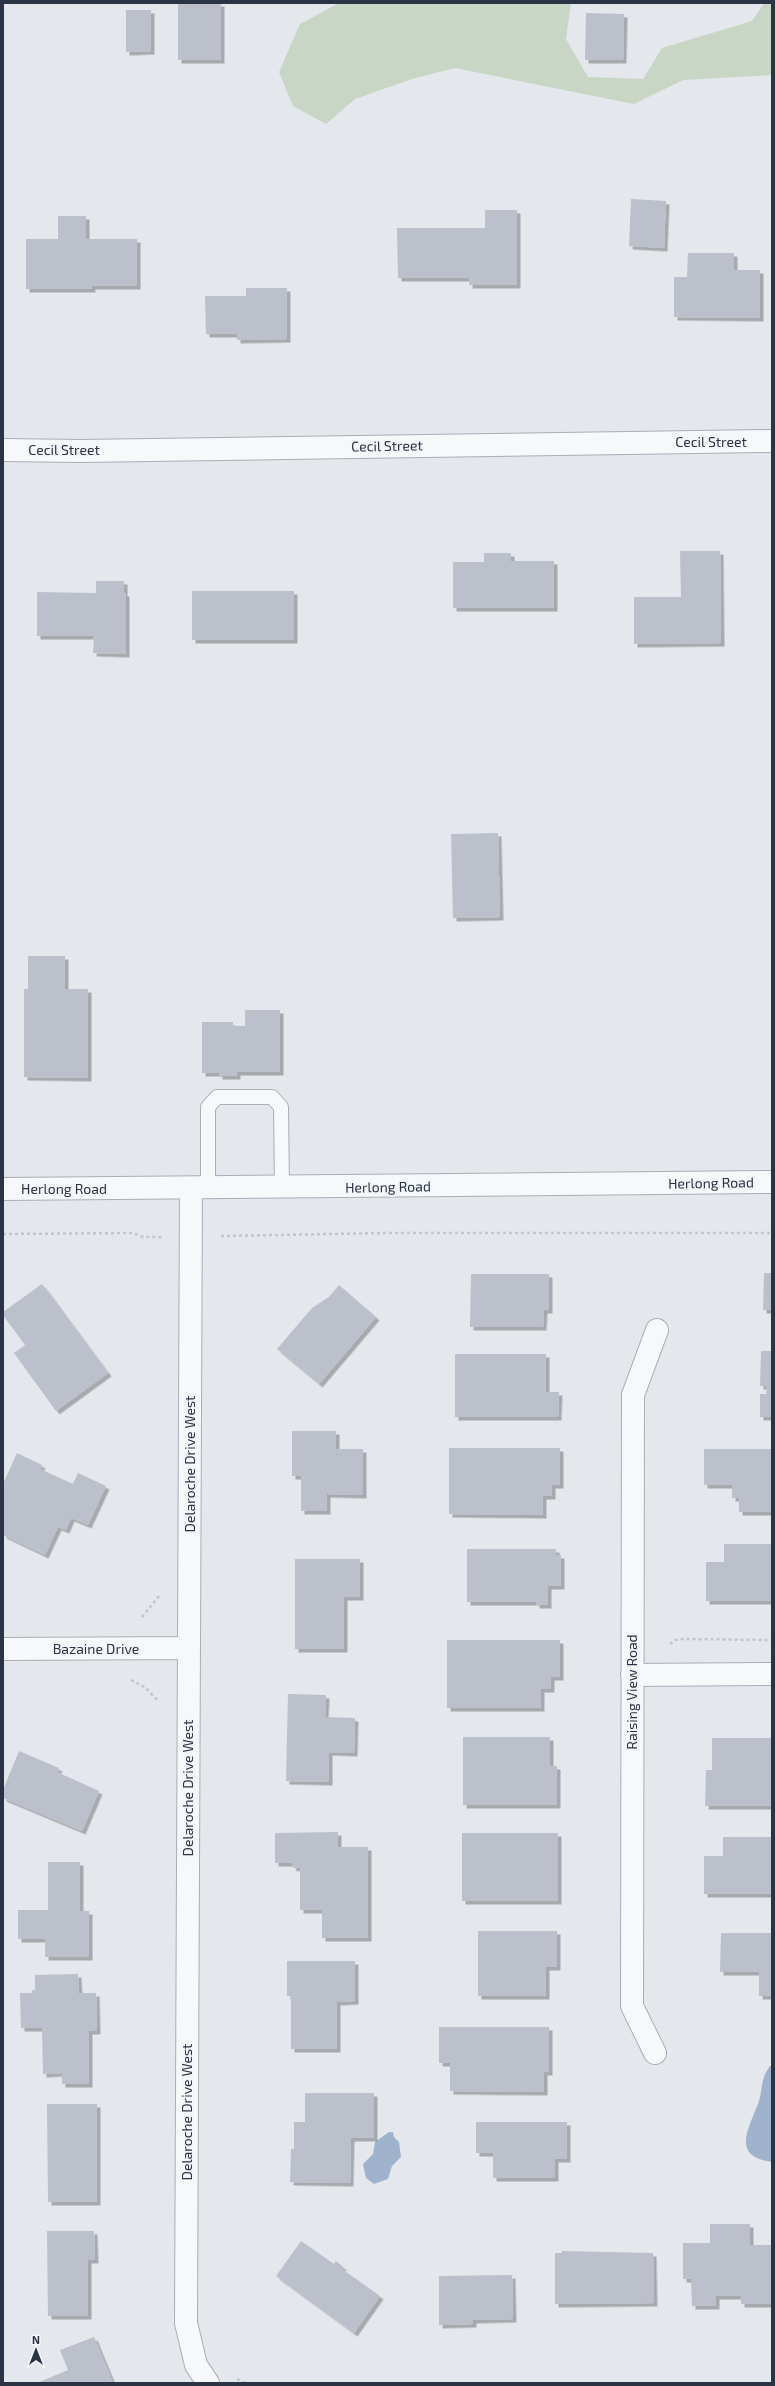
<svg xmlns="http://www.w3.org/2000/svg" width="775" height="2386" viewBox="0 0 775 2386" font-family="'Exo 2',sans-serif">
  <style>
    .green { fill: #c9d6c5 }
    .water { fill: #9fb4cc }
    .building { fill: #bbc0ca; filter: url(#shadow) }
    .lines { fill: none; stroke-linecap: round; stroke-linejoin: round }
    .service-casing { stroke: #a9aeb7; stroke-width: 16 }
    .minor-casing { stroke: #a9aeb7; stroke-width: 24 }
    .tertiary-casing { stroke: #a9aeb7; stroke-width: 24 }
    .path { stroke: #c2c5cb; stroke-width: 2.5; stroke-dasharray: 3 3; stroke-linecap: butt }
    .service { stroke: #f7f8fa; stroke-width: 14 }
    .minor { stroke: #f7f8fa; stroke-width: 22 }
    .tertiary { stroke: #f7f8fa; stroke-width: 22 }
    .labels { text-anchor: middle; stroke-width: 4; stroke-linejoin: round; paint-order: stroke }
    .street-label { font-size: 14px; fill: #2b3445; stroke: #f4f6f9 }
  </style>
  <defs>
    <filter id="shadow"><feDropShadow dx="3.5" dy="3.5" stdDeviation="0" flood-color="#0004"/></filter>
  </defs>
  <rect width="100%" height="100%" fill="#e4e7ec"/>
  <path class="green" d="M339,3H571L566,39L588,77L643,79L662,48L752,21L764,3H772V75L683,80L634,104L455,68L412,79L355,99L326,124L293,106L279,72L300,24Z"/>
  <path class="water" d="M770,2066H772V2162C729,2156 750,2127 759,2101C763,2087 760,2080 770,2066Z
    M389,2132H393L394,2137L399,2142L401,2157L392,2166L388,2179L374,2184L366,2178L363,2164L373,2154L375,2142Z"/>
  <path class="building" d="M178,3H221V60H178Z
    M126,10H151V51L126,52Z
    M586,13L624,14L623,60H585Z
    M631,199L666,201L664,248L629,246Z
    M485,210H517V285H469V278H398L397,228H485Z
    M58,216H86V239H137V286H92V289H26V239H58Z
    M688,253H734V270H760V318L674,317V277H687Z
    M246,288H287V339L237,340V334H206L205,296H246Z
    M680,551H720L721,643L634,644V597H681Z
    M484,553H511V561H554V608H453V562H484Z
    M96,581H124V593H126V654L93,653L94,636H37V592L96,593Z
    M192,591H294V640H192Z
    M498,833L500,917L453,918L451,834Z
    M28,956H65V989H88V1078L24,1077V989H28Z
    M245,1010H280V1072H237V1076H219V1073H202V1022H233V1026H245Z
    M764,1273H772V1310H763Z
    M471,1274H549V1310H544L543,1327H470Z
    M42,1284L108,1373L56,1411L14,1353L25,1345L3,1315V1312Z
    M339,1285L376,1317L319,1384L277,1349L312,1308L329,1297Z
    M761,1351H772V1417H760V1394H766L767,1386H760Z
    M455,1354H546V1392H559L558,1417H455Z
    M292,1431H336V1449H363V1495L327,1494V1511H301V1476H292Z
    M449,1448H560V1485H552V1496H543V1515L449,1514Z
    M704,1449H772V1512H739V1498H732V1485H704Z
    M17,1453L42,1465L40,1469L73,1484L78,1473L106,1486L88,1525L71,1518L66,1530L58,1527L45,1555L3,1535V1484Z
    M724,1544H772V1601H706V1562H724Z
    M467,1549H556V1555H561V1586H548V1605H536V1602H467Z
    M295,1559H360V1597H344V1649H295Z
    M447,1640H560V1677H551V1689H541V1708H447Z
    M288,1694L326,1695L325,1717L355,1718L354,1753L329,1752V1782L286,1781Z
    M463,1737H550V1766H557V1805H463Z
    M712,1738H772V1806H705L706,1770H712Z
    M19,1751L59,1768L57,1772L99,1791L82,1831L3,1798V1790Z
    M338,1832V1847H368V1938H322V1910H300V1867L293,1868L292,1863H275V1833Z
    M462,1833H558V1901H462Z
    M723,1837H772V1894H704V1856H723Z
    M48,1862H80V1911H89V1957H45V1939H18V1910H48Z
    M478,1931H557V1967H546V1996H478Z
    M721,1933H772V1996H759V1972H720Z
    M287,1961H355V2001L337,2002V2049H291V1996H287Z
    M78,1974L79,1993H96L97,2031H89V2084H62V2073L43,2074L42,2028H21L20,1993H32V1990H35V1975Z
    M439,2027H549V2072H544V2092L450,2091V2063H439Z
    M305,2093H374V2138H351L350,2183L290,2182L291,2149H294V2122H305Z
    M47,2104H97V2202H48Z
    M476,2122H567V2159H555V2178H493V2153H476Z
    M710,2224H750V2245H772V2304H741V2296H716V2306H692L691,2279H683V2243H710Z
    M47,2231H94L95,2260H88V2316H48Z
    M301,2241L334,2264L336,2261L343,2267L342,2269L380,2296L354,2333L276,2276Z
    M562,2251L653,2253L654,2303L555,2304V2253H562Z
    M512,2275L513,2319L473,2320V2324L439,2325V2276Z
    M94,2337L113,2383H37L68,2370L60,2350Z"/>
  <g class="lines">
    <g class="service-casing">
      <path id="service" d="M208,1188V1107L217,1097H272L281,1107L282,1188"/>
    </g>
    <g class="minor-casing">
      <path id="minor" d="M3,450L81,451L772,441
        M191,1188L186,2323L196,2365L208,2383
        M3,1649L189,1648
        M632,1675L772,1674
        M655,2053L632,2006L633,1395L657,1330"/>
    </g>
    <g class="tertiary-casing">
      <path id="tertiary" d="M3,1189L772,1182"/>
    </g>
    <path class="path" d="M3,1234L133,1233L143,1237H162
      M221,1236L388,1233H772
      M142,1617L159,1596
      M670,1644L675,1640L684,1639L772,1640
      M131,1680L146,1688L158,1701
      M237,2379L245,2383"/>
    <use href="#service" class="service"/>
    <use href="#minor" class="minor"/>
    <use href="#tertiary" class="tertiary"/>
  </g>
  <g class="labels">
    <g class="street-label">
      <text x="711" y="447">Cecil Street</text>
      <text transform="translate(387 446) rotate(-1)" y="5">Cecil Street</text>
      <text x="64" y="455">Cecil Street</text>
      <text transform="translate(711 1183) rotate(-1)" y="5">Herlong Road</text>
      <text transform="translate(388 1187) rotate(-1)" y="5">Herlong Road</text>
      <text x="64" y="1194">Herlong Road</text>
      <text transform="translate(190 1464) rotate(-90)" y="5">Delaroche Drive West</text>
      <text x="96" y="1654">Bazaine Drive</text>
      <text transform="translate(632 1692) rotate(-90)" y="5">Raising View Road</text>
      <text transform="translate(188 1788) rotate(-90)" y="5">Delaroche Drive West</text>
      <text transform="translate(187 2112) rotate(-90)" y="5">Delaroche Drive West</text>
    </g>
  </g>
  <rect width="775" height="2386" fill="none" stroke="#2b3445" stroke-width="8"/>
  <g transform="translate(36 2350)" stroke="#f4f6f9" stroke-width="3" paint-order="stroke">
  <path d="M0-3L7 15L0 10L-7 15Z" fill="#2b3445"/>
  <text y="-6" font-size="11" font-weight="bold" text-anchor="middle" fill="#2b3445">N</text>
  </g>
</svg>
